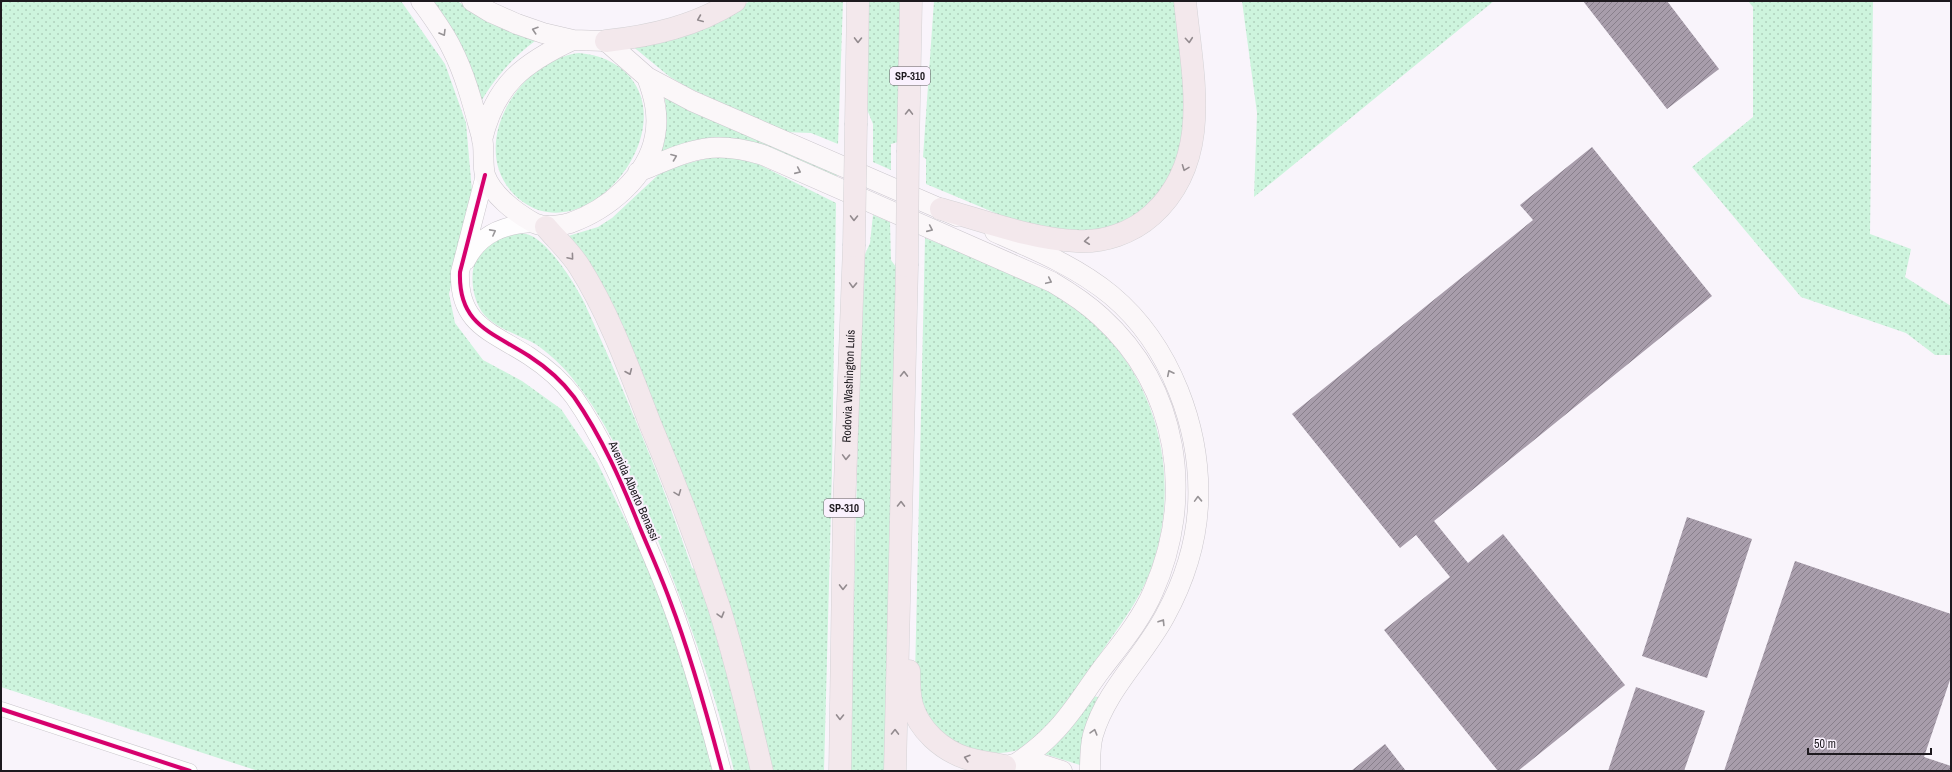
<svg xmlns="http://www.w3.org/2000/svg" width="1952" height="772" viewBox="0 0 1952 772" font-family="'Archivo Narrow',sans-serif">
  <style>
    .grass { fill: url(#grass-dots) }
    .building { fill: url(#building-hatch) }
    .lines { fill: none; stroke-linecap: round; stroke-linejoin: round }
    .minor-casing { stroke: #cac6cc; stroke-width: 15 }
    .tertiary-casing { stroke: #cac6cc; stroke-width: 19 }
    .secondary-casing { stroke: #cac6cc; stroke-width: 21 }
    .motorway-casing { stroke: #d4d2d5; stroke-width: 23 }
    .minor { stroke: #fefdfe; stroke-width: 14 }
    .tertiary { stroke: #fefdfe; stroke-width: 18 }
    .secondary { stroke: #fbf7f9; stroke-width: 20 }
    .motorway { stroke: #f3e8ec; stroke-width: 22 }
    .motorway-bridge-casing { stroke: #d4d2d5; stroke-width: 23; stroke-linecap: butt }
    .motorway-bridge { stroke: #f3e8ec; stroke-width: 22 }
    .cycleway-casing { stroke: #faf1fe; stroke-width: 6 }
    .cycleway { stroke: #d6006c; stroke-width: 4 }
    .oneway { stroke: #938b8f }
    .oneway2 { stroke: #979396 }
    .oneway3 { stroke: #999699 }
    .labels { text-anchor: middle; stroke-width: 4; stroke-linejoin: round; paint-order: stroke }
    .shield { fill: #faf1fe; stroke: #5f5a61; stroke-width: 1 }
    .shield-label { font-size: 11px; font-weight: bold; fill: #1d191e }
    .street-label { font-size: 12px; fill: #1d191e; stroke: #faf1fe }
  </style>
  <defs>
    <pattern id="grass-dots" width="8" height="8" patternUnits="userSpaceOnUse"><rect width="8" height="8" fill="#cdf4dd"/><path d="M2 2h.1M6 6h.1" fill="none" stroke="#b0d1bd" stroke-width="1.8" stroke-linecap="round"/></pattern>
    <pattern id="building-hatch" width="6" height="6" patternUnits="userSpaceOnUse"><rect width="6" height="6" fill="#a89dab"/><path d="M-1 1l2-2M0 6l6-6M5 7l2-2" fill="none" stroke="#887f8b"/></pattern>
  </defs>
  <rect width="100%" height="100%" fill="#f9f4fb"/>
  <path class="grass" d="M1,1H401L445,64L466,123L472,191L449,294L455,323L483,360L522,381L561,409L597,462L653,576L714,748L718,771H258L1,687Z
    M431,1H457L504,29L535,41C511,59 495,78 480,103Z
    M750,1H843L838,144L811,133L785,132L689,88L670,77L631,45L727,15Z
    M867,1H902L898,142L891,144V170L873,162V124L866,107Z
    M934,1H1177L1187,100L1181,163L1149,209L1101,232L1031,228L926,184V159L923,157Z
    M1242,1H1494L1254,197L1257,113Z
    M1748,1H1873L1870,234L1911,249L1905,277L1951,306V355H1935L1906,333L1801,297L1692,167L1753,117V7Z
    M579,53C599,55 616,61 630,77C679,135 587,248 523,202C461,156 515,60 579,53Z
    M664,93L837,174V182L760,147L661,152C668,132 667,113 664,93Z
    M712,157L748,159L836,203L832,471L824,771H769L743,663L565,237L598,227L612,218L658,175L674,167Z
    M873,215L890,222L891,260L896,267L885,771H850L862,261L870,243Z
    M510,234C515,234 521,233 526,234C547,238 575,284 584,302C624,390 661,478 692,568L697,570L755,771H734C715,690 686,611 655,533C633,482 611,427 576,383C566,369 551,355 537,345C518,334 489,327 479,307C470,289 469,261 484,246C491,241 503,237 510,234Z
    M925,238C978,260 1033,278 1080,311C1089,317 1097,326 1104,334C1164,396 1180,492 1150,572C1140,598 1123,621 1107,644C1090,668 1048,738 1024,748C992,761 947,748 926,720C920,713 918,686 915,676Z
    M1093,696L1098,697C1086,721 1083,739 1080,765L1041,753Z"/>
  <path class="building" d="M1583,1H1667L1719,69L1667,109Z
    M1592,147L1712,296L1434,521L1468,563L1503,534L1625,685L1518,771H1498L1384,630L1450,577L1416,535L1400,548L1292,414L1533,220L1520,205Z
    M1687,517L1752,539L1707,678L1642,656Z
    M1795,561L1951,614V677L1924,757L1951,766V771H1724Z
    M1636,687L1705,711L1684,771H1608Z
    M1385,744L1406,771H1351Z"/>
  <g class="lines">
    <g class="minor-casing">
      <path id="minor" d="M1,709L190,771"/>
    </g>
    <g class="tertiary-casing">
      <path id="tertiary" d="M485,175L460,272C458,325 492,332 529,356C546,367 562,381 574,397C602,437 622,483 640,528C650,552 661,576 670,601C691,656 707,714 722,771
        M466,261C480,233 505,224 535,223"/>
    </g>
    <g class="secondary-casing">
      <path id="secondary" d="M421,1C432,16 444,32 452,49C466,76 474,109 482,138C485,150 482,163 485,175C492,195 516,213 534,223C545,228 558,226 570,223C607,210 648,177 655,136C659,115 654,96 647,77
        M472,1L490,12L517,24L543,33L573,40L606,41L647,77L692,101L957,216
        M482,140C495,85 523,63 573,40
        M638,172C687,152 709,138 763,155L1052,282C1069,292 1086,303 1101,317C1179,388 1195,497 1153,592C1141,620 1120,645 1101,670C1086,690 1072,714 1054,732C1043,744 1030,754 1017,763
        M995,232C1036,250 1077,267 1111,295C1171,345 1202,430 1198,506C1196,544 1183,583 1165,616C1143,657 1106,690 1093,735C1090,746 1090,759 1090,771
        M1013,764L1037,763L1062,771"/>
    </g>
    <g class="motorway-casing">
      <g id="motorway">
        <path d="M606,41C651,36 696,26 735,1"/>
        <path d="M856,123L858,1"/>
        <path d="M908,150L911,1"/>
        <path d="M941,209C984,221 1032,239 1076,241C1103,243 1132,233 1152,215C1214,159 1192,75 1185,1"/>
        <path d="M546,227C557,240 570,252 579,266C610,315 630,372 651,426C676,485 699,546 719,607C736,661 749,716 762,771"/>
        <path d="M909,671C909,682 909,695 912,705C919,730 942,750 966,758C978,762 992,763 1005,766"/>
        <path id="s1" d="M840,771L844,509L854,246"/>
        <path d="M895,771L907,266"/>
      </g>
    </g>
    <use href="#minor" class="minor"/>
    <use href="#tertiary" class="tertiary"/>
    <use href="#secondary" class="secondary"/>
    <use href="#motorway" class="motorway"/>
    <g class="motorway-bridge-casing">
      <path id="motorway-bridge" d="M854,246L856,123
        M907,266L908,150"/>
    </g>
    <use href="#motorway-bridge" class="motorway-bridge"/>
    <g class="cycleway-casing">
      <path id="cycleway" d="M485,175L460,272C458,325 492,332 529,356C546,367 562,381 574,397C602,437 622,483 640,528C650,552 661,576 670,601C691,656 707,714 722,771
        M1,709L190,771"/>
    </g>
    <use href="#cycleway" class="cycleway"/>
  </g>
  <defs><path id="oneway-chevron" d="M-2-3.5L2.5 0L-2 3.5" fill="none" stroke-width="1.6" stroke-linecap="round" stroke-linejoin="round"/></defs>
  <g class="oneway">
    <use href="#oneway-chevron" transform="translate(700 19) rotate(157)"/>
    <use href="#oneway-chevron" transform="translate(858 40) rotate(91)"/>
    <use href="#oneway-chevron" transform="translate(1189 40) rotate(85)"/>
    <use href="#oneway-chevron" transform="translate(909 112) rotate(-89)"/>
    <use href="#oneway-chevron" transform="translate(1185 168) rotate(111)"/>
    <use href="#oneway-chevron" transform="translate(854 218) rotate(91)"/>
    <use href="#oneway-chevron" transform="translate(1087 241) rotate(174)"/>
    <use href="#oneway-chevron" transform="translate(571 257) rotate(50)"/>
    <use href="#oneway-chevron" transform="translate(853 285) rotate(92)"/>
    <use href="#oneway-chevron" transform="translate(629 372) rotate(67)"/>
    <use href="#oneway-chevron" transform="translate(904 374) rotate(-89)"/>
    <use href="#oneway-chevron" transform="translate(846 457) rotate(92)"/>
    <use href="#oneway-chevron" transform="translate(678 493) rotate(69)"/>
    <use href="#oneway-chevron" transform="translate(901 504) rotate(-89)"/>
    <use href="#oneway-chevron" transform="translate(843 587) rotate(91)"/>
    <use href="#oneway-chevron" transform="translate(721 615) rotate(74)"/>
    <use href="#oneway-chevron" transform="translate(840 717) rotate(91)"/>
    <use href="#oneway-chevron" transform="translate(895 732) rotate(-89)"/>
    <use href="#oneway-chevron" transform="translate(967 758) rotate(-163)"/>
  </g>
  <g class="oneway2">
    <use href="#oneway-chevron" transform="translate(535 30) rotate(-162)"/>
    <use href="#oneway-chevron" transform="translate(443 33) rotate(59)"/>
    <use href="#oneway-chevron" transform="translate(674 157) rotate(-21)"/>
    <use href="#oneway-chevron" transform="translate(798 171) rotate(24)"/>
    <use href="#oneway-chevron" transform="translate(930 229) rotate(24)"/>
    <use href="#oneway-chevron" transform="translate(1049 281) rotate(25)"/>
    <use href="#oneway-chevron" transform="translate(1170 373) rotate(-116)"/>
    <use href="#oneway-chevron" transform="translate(1198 499) rotate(-92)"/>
    <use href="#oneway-chevron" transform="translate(1162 622) rotate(-58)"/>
    <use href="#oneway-chevron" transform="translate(1094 732) rotate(-74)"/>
  </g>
  <use class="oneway3" href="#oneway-chevron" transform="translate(493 232) rotate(-28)"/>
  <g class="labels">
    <g class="shield">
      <rect x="890" y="67" width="40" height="18" rx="3"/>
      <rect x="824" y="499" width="40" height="18" rx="3"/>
    </g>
    <g class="shield-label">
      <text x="910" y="80">SP-310</text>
      <text x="844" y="512">SP-310</text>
    </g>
    <g class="street-label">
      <text dy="4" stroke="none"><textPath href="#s1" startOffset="385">Rodovia Washington Luís</textPath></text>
      <text transform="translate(634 491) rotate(66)" y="4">Avenida Alberto Benassi</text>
    </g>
  </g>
  <rect width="1952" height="772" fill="none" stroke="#1d191e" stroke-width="4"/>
  <path d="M1808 748v6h123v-6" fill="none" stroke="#1d191e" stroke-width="2"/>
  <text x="1814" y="748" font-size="12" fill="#1d191e" stroke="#faf1fe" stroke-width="3" paint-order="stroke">50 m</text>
</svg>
